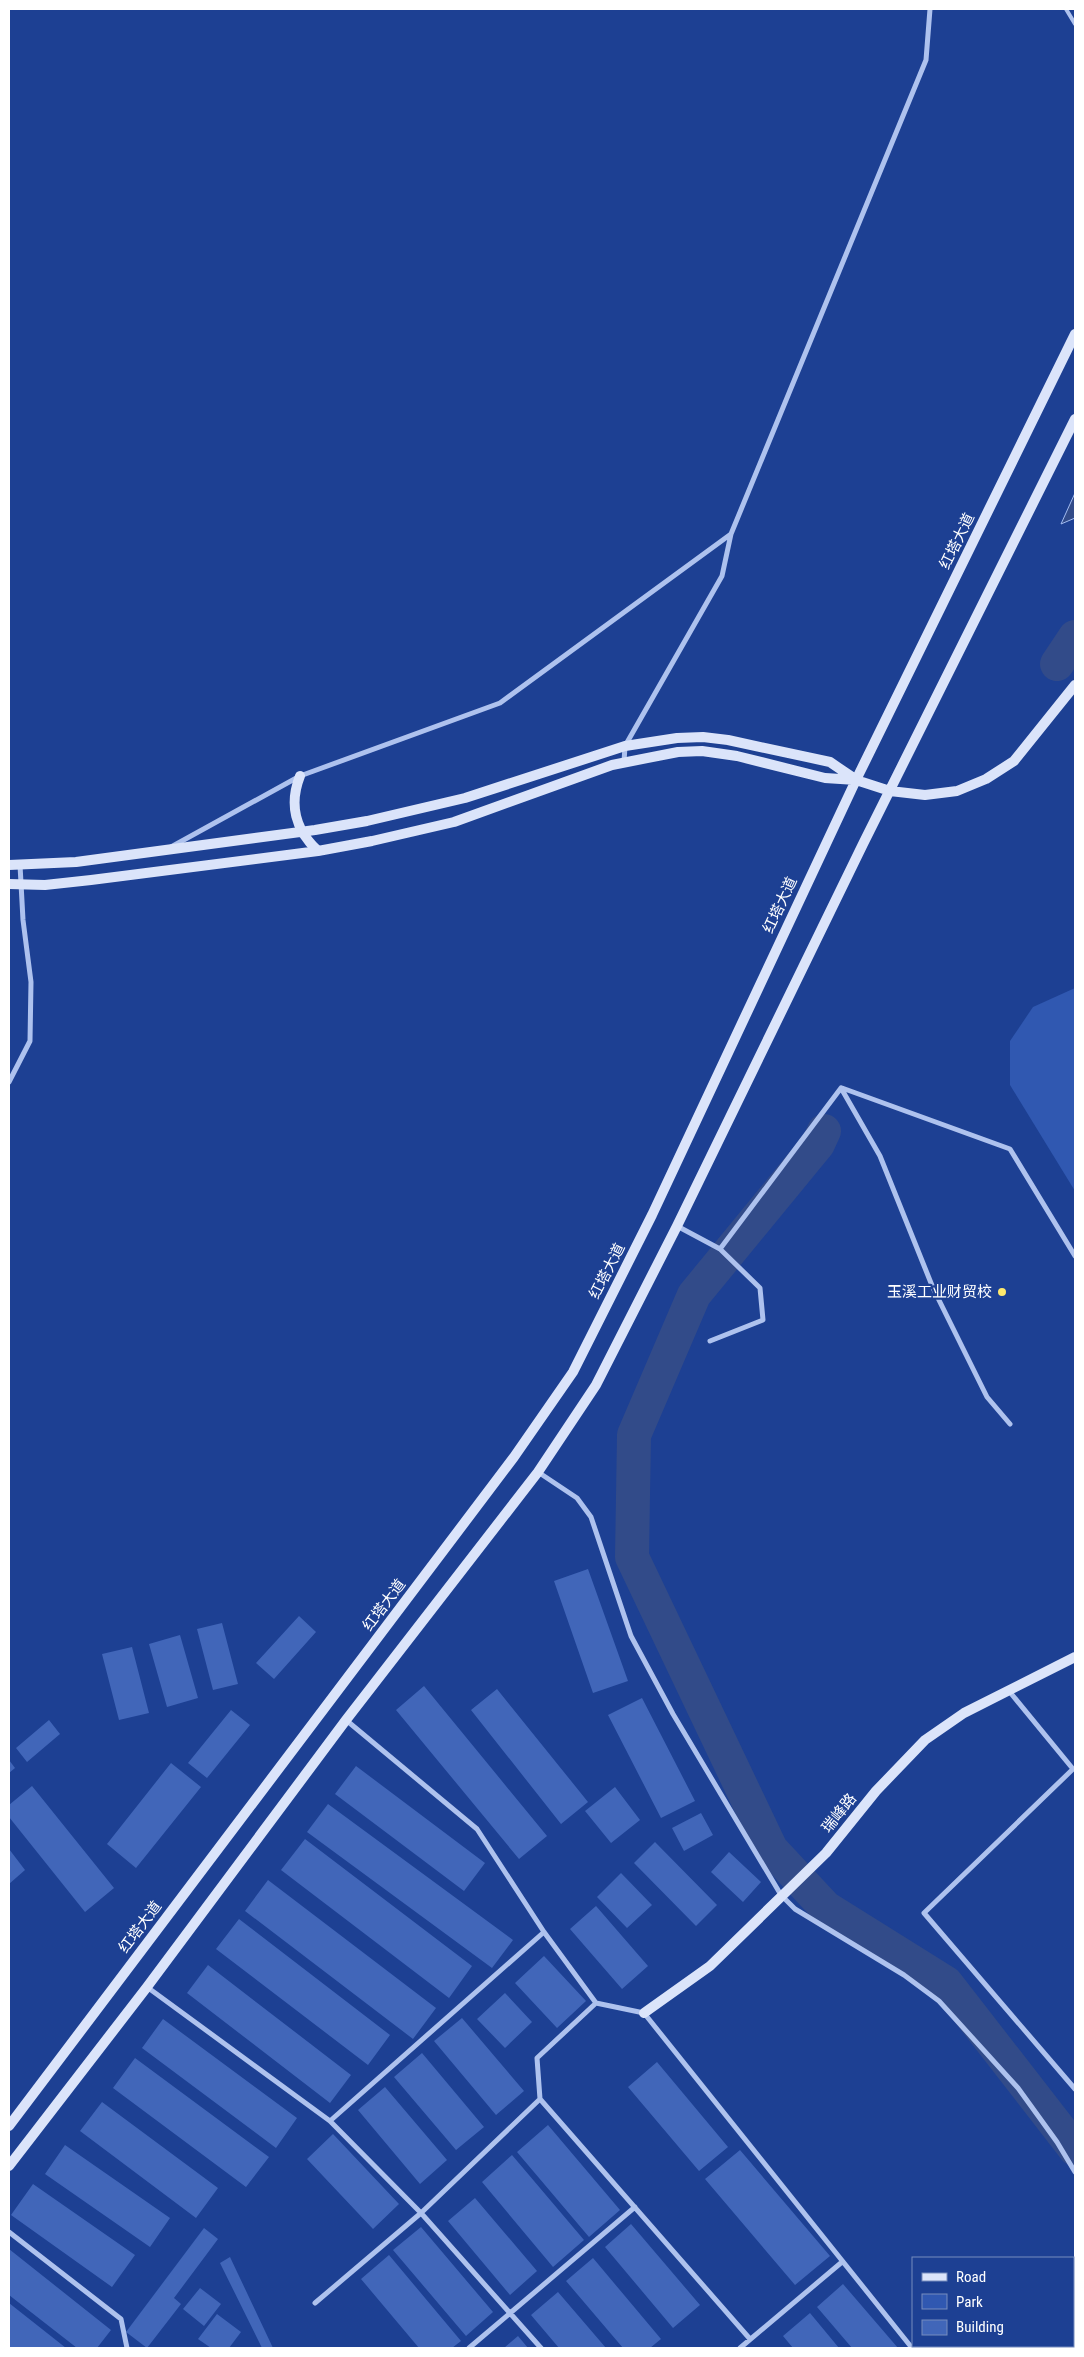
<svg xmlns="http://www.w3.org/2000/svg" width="1084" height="2357" viewBox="0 0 1084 2357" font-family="'Roboto Condensed','Noto Sans SC',sans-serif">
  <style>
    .green { fill: #3058b1 }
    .water { fill: #324b89; stroke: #a2bbf0 }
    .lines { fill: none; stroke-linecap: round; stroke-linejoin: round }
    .river { stroke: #324b89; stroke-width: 34 }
    .building { fill: #4166b9 }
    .lane { stroke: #aec2ee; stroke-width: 4 }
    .street { stroke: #aec2ee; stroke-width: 5 }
    .secondary { stroke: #dbe4fa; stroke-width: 10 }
    .poi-dot { fill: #fee96d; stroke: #1d4093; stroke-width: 2 }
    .labels { text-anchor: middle; stroke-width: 4.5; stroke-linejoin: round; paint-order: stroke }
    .street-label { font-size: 15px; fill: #fff; stroke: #1d4093 }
    .poi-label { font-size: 15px; fill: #fff; stroke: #1d4093; text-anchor: end }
  </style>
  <rect width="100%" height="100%" fill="#1d4093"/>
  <path class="green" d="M1075,988V1191L1010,1085V1041L1033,1007Z"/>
  <path class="water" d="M1075,493V518L1061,524Z"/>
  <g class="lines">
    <path class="river" d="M1057,664L1075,637
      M824,1131L818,1144L694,1295L634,1435L632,1557L771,1849L826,1908L946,1983L1075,2149"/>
  </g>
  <path class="building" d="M588,1569L628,1681L593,1693L554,1581Z
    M299,1616L316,1632L274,1679L256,1663Z
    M222,1623L238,1684L213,1690L197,1629Z
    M180,1635L198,1698L167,1707L149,1644Z
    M132,1647L149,1713L119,1720L102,1654Z
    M424,1686L547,1836L519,1859L396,1710Z
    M497,1689L588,1802L561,1824L471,1710Z
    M642,1698L695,1801L661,1818L608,1715Z
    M231,1710L250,1725L207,1778L188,1763Z
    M49,1720L60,1734L27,1762L16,1748Z
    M9,1760L15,1768L9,1773Z
    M171,1763L201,1787L136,1868L107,1844Z
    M356,1766L485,1863L464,1891L335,1794Z
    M32,1786L114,1888L85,1912L9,1817V1805Z
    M615,1787L640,1820L611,1843L585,1811Z
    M328,1804L513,1940L492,1968L307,1832Z
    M701,1813L713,1835L684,1851L672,1828Z
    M305,1839L472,1966L449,1998L281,1870Z
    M655,1842L717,1905L696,1926L634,1863Z
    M9,1849L25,1870L9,1884Z
    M729,1852L761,1882L743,1902L711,1872Z
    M621,1873L652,1905L627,1928L597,1897Z
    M268,1880L436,2008L413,2039L245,1911Z
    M596,1906L648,1966L622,1989L570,1929Z
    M239,1919L390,2035L368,2065L216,1949Z
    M544,1956L586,2001L557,2028L515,1983Z
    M208,1965L351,2075L330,2103L187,1993Z
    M505,1993L532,2022L505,2048L477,2019Z
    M462,2018L524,2091L496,2115L434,2041Z
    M163,2019L297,2118L276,2148L142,2048Z
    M422,2053L484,2127L456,2150L394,2077Z
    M135,2058L269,2157L246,2187L113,2088Z
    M657,2062L728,2147L699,2171L628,2087Z
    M385,2087L447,2160L420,2184L358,2110Z
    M102,2102L218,2188L196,2218L80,2131Z
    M548,2125L620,2210L589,2237L517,2152Z
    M333,2134L399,2204L373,2229L307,2159Z
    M65,2145L170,2218L150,2247L45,2174Z
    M740,2150L830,2256L795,2285L705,2179Z
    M512,2155L584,2240L553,2267L482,2182Z
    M33,2184L135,2255L112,2287L11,2215Z
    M475,2198L537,2271L510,2295L448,2221Z
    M631,2224L700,2305L673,2328L605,2247Z
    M421,2227L493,2312L466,2336L393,2250Z
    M204,2228L218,2239L174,2298L181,2304L147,2348L126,2332Z
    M9,2249L111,2330L97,2348H77L9,2295Z
    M389,2255L461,2341L452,2348H419L361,2279Z
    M230,2257L273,2348H262L220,2263Z
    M593,2258L661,2339L650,2348H623L566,2281Z
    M843,2284L898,2348H852L817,2307Z
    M200,2288L221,2304L204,2326L183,2309Z
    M558,2292L606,2348H559L531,2315Z
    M9,2303L66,2348H9Z
    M1075,2307V2334L1073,2330V2309Z
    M810,2313L839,2348H793L783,2336Z
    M217,2314L241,2332L229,2348H211L198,2339Z
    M518,2336L528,2348H504Z
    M994,2346H1040L1042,2348H996Z"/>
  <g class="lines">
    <path class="lane" d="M1066,9L1075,24"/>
    <path class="street" d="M624,762L625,746L722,576L731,534
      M171,847L300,776L500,703L731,534L926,60L930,9
      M9,1082L30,1041L31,982L23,920L20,865
      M842,1088L1010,1149L1075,1256
      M677,1226L720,1249L760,1288L763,1320L710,1341
      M720,1249L841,1088L880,1156L933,1288L987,1397L1010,1424
      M538,1472L577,1498L591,1517L631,1636L673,1714L781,1895L795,1909L904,1975L939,2001L1018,2088L1057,2142L1075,2172
      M1009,1691L1073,1769L924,1913L1075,2089
      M346,1720L477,1829L544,1932L596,2003
      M147,1987L330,2121L421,2213L541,2348
      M540,2099L750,2339
      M330,2121L544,1932
      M9,2232L121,2319L127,2348
      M315,2303L421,2213L540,2099L537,2058L596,2003L644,2013L912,2348
      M469,2348L635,2207
      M740,2348L842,2262"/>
    <path class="secondary" d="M300,776C289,804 295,830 318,851
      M9,865L76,862L315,830L367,821L465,798L625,746L677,738L703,737L728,740L830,762L855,779
      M9,884L45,885L91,880L318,851L372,841L454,822L612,765L678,752L702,751L737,756L825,778L856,780L890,791L925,795L957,791L986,779L1014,761L1075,685
      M644,2013L710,1966L787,1891L826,1853L876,1791L925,1740L964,1713L1075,1657
      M9,2126L514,1457L573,1372L652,1215L856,780L1075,334
      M9,2166L147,1987L346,1720L538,1472L596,1385L677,1226L863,844L1075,419"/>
  </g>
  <circle class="poi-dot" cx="1002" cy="1292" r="5"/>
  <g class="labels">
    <g class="street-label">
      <text transform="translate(957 541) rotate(-64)" y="5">红塔大道</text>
      <text transform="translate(780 905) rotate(-65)" y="5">红塔大道</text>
      <text transform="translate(607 1271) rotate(-63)" y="5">红塔大道</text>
      <text transform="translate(384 1605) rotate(-53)" y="5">红塔大道</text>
      <text transform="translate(839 1813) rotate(-51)" y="5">瑞峰路</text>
      <text transform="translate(140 1927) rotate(-53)" y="5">红塔大道</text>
    </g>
    <g class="poi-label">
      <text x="992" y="1297">玉溪工业财贸校</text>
    </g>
  </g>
  <rect width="1084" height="2357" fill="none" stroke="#ffffff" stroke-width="20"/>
  <rect x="912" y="2257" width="162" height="90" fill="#1d4093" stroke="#778cbe"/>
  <rect x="922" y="2273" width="25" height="8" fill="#dbe4fa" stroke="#778cbe"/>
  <text x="956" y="2282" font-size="15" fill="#ffffff">Road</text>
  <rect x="922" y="2294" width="25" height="15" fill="#3058b1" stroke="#778cbe"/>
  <text x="956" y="2307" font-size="15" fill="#ffffff">Park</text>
  <rect x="922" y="2320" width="25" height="15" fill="#4166b9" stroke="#778cbe"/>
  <text x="956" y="2332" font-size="15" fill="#ffffff">Building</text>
</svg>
